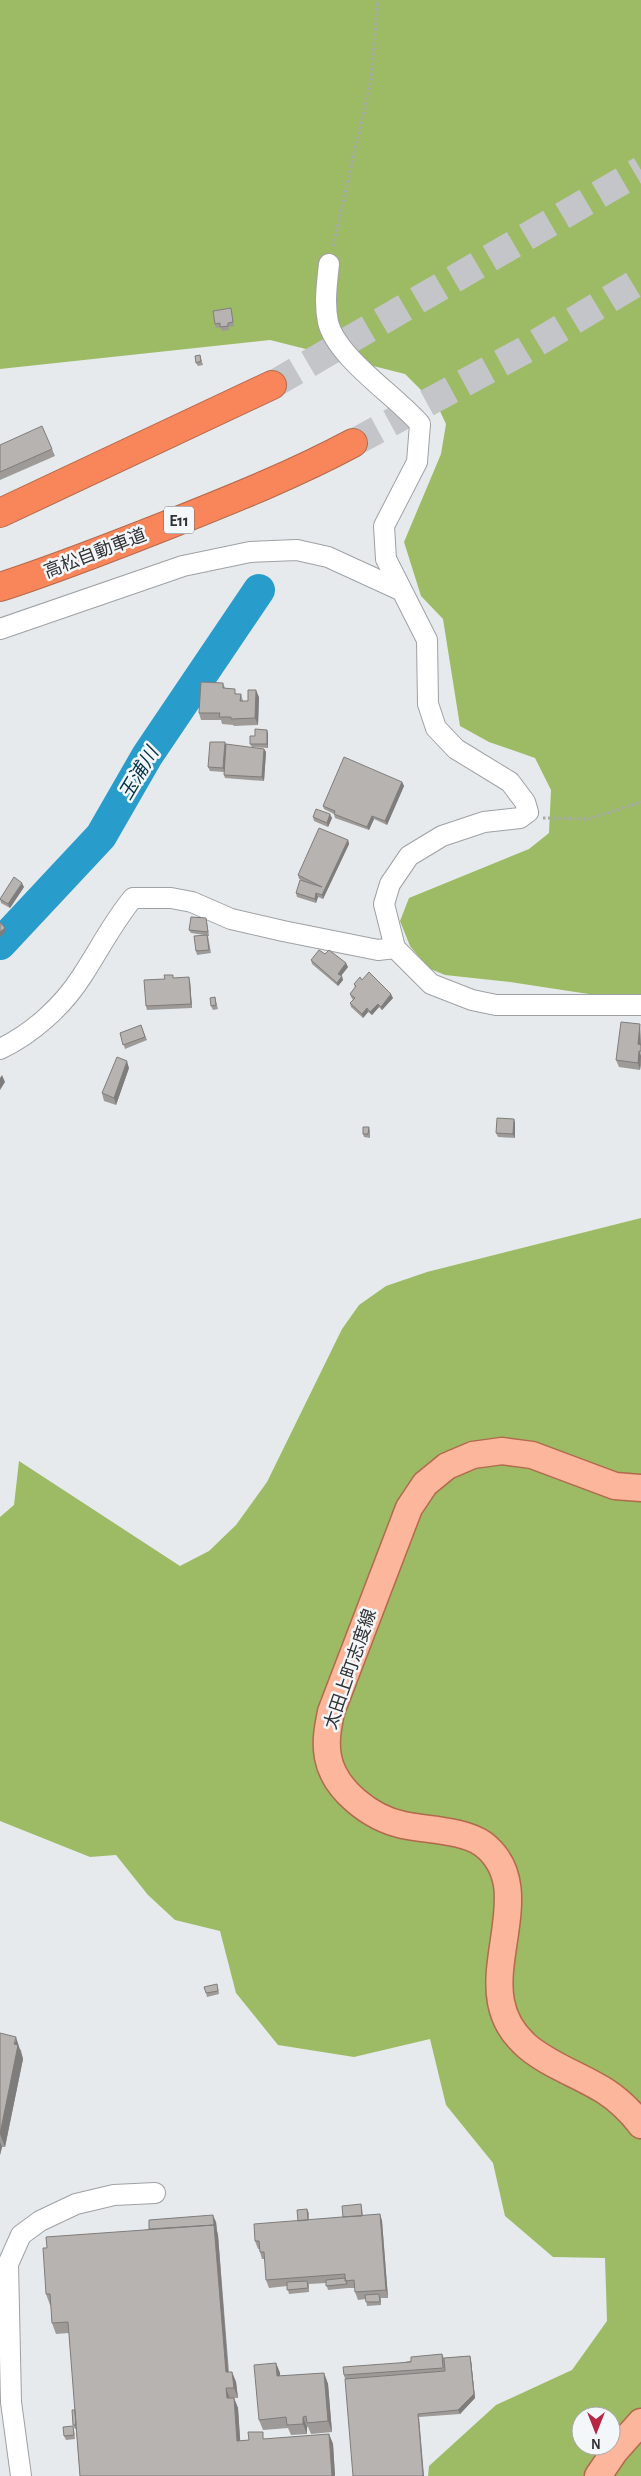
<svg xmlns="http://www.w3.org/2000/svg" width="641" height="2476" viewBox="0 0 641 2476" font-family="'Alegreya Sans','Noto Sans JP',sans-serif">
  <style>
    .forest { fill: #9cbb64; fill-rule: evenodd }
    .lines { fill: none; stroke-linecap: round; stroke-linejoin: round }
    .river { stroke: #289cca; stroke-width: 32 }
    .highway-tunnel { stroke: #c3c5c8; stroke-width: 28; stroke-dasharray: 28 14; stroke-linecap: butt }
    .minor-casing { stroke: #9ea1a4; stroke-width: 22 }
    .major-casing { stroke: #b2694c; stroke-width: 29 }
    .highway-casing { stroke: #b2694c; stroke-width: 30 }
    .path { stroke: #a7a9ac; stroke-width: 3; stroke-dasharray: 2.5 2.5; stroke-linecap: butt }
    .minor { stroke: #fff; stroke-width: 20 }
    .major { stroke: #fbb69c; stroke-width: 26 }
    .highway { stroke: #f8865a; stroke-width: 28 }
    .wall { fill: #9d9a97 }
    .shaded-wall { fill: #7f7d7b }
    .building { fill: #b6b3b0; stroke: #7f7d7b }
    .labels { text-anchor: middle; stroke-width: 5; stroke-linejoin: round; paint-order: stroke }
    .shield { fill: #f4f7fa; stroke: #6c6d6f; stroke-width: 1 }
    .shield-label { font-size: 16px; font-weight: bold; fill: #313233 }
    .street-label { font-size: 18px; fill: #313233; stroke: #f4f7fa }
    .water-label { font-size: 19px; font-style: italic; fill: #003346; stroke: #f4f7fa }
  </style>
  <rect width="100%" height="100%" fill="#e7eaed"/>
  <path class="forest" d="M0,0H641V1002L510,982L445,975L428,968L410,946L400,921L409,898L529,849L549,833L551,790L535,758L489,742L460,726L443,619L421,596L404,542L441,454L446,424L438,407L405,374L270,340L0,369Z
    M641,1218V2476H428L429,2466L496,2405L572,2370L607,2321L605,2258L553,2257L505,2216L493,2163L446,2105L430,2039L354,2057L278,2045L236,1993L220,1931L175,1920L148,1895L116,1855L90,1857L0,1821V1517L14,1505L19,1461L180,1566L209,1551L236,1525L267,1482L342,1329L359,1305L386,1286L427,1272ZM581,2416H611V2446H581Z"/>
  <g class="lines">
    <path class="river" d="M0,944L101,836L147,756L259,590"/>
    <path class="highway-tunnel" d="M272,385L641,170
      M353,443L525,350L641,280"/>
    <g class="minor-casing">
      <path id="minor" d="M329,264C327,283 324,303 328,322C336,357 396,396 420,424L417,462L384,526L386,559L427,640L428,704L436,728L456,749L510,782L525,802L528,812L520,818L484,822L442,836L409,856L390,884L384,904L395,948L431,984L472,1000L496,1005H641
        M0,629L183,566L250,552L297,550L328,557L400,590
        M0,1049C32,1034 63,1006 82,976C99,950 113,922 133,898H171L192,902L231,919L283,931L378,950L395,948
        M21,2476L11,2402L8,2264L21,2235L40,2221L76,2204L114,2195L155,2193"/>
    </g>
    <g class="major-casing">
      <path id="major" d="M641,1488L615,1486L532,1455L502,1451L473,1455L447,1466L425,1484L409,1508L331,1712C328,1727 325,1741 328,1757C334,1790 371,1818 403,1825C426,1830 464,1830 483,1844C533,1882 491,1950 501,2002C511,2055 565,2066 605,2091C619,2100 631,2112 641,2125
        M598,2476L615,2451L641,2422"/>
    </g>
    <g class="highway-casing">
      <path id="highway" d="M0,513L272,385
        M0,587C59,568 117,545 175,522C235,498 295,474 353,443"/>
    </g>
    <path class="path" d="M333,246L371,80L378,0
      M543,818L588,819L641,802"/>
    <use href="#minor" class="minor"/>
    <use href="#major" class="major"/>
    <use href="#highway" class="highway"/>
  </g>
  <path class="wall" d="M231,308L234,326L229,327V330L222,331L220,327L216,328L215,324Z
    M200,355L203,365L198,366L196,363Z
    M0,445L52,449L55,456L0,480Z
    M223,683L225,688L237,694H241L243,701H248L259,697L258,725L234,726L233,725L222,724L221,720H201L199,713Z
    M267,730L268,734V748L252,747L250,744L255,736Z
    M225,742L226,746L264,749L266,752L264,781L225,778L224,775V772L210,771L208,767Z
    M402,782L404,786L387,825L374,819L369,830L335,818L334,814L324,809L323,806Z
    M313,817L332,818L328,827L314,821Z
    M348,840L349,844L323,899L318,897L316,903L297,897L296,893L303,881L299,879L298,875Z
    M24,887L10,908L1,903L0,899Z
    M207,922L209,936H208L211,953L197,955L196,951L204,935L191,933L189,930Z
    M325,954L348,967L341,976L343,980L338,986L312,964L311,960Z
    M174,978L190,981L192,1008L147,1010L146,1006Z
    M362,980L393,998L382,1010L379,1007L372,1015L368,1012L363,1018L351,1007L350,1003L353,1000L351,997L350,994L355,988L354,984Z
    M215,997L218,1009L213,1010L211,1006Z
    M640,1024L641,1065L640,1070L619,1067L616,1060Z
    M141,1025L147,1040L125,1049L120,1033Z
    M129,1068L116,1105L104,1101L102,1093Z
    M515,1122V1138L498,1137L496,1133Z
    M369,1127L370,1131V1138L364,1137L363,1134Z
    M218,1988L219,1994L207,1997L206,1993Z
    M0,2033L21,2050L23,2059L5,2147H2L0,2155Z
    M361,2204L362,2208L363,2216L380,2214L382,2221L388,2298H381V2305L367,2306L366,2299L358,2300L355,2292V2288H348V2287V2288L328,2290L326,2283L309,2284V2292L289,2294L287,2286L269,2288L266,2280L265,2259H262L260,2252V2249H258L255,2241L298,2221L307,2209L309,2213V2220L343,2217Z
    M216,2222L217,2231L218,2235L229,2372H232L236,2382L238,2398H234L238,2408L240,2441L329,2434L333,2444L335,2476H80L76,2429H75L73,2425L75,2410L69,2333L56,2334L52,2323L51,2305H50L46,2294L47,2248L149,2229Z
    M442,2354L444,2358L470,2356L471,2360L475,2398L460,2414L419,2417L345,2379L344,2375Z
    M276,2363L280,2373V2376L324,2373L328,2384L332,2432L311,2434L308,2427H307V2434L291,2435L288,2428L263,2430L259,2420Z
    M74,2430L75,2439L66,2440L64,2436Z"/>
  <path class="shaded-wall" d="M256,690L259,697L258,725L255,718Z
    M267,730L268,734V748L267,744Z
    M225,742L226,746L225,772L223,768Z
    M264,749L266,752L264,781L262,777Z
    M402,782L404,786L387,825L385,821Z
    M330,814L332,818L328,827L327,823Z
    M372,816L374,819L369,830L367,827Z
    M348,840L349,844L323,899L322,895Z
    M22,883L24,887L10,908L8,904Z
    M316,893L318,897L316,903L315,899Z
    M5,928L6,931L0,937V932Z
    M346,963L348,967L340,977L338,974Z
    M342,976L343,980L338,986L337,983Z
    M189,977L190,981L192,1008L191,1004Z
    M391,994L393,998L382,1010L381,1007Z
    M378,1004L379,1007L372,1015L370,1012Z
    M367,1008L368,1012L363,1018L362,1014Z
    M640,1024L641,1047L640,1052L638,1044Z
    M639,1051L641,1056L640,1070L638,1063Z
    M127,1061L129,1068L116,1105L114,1098Z
    M2,1075L5,1082L0,1090V1078Z
    M514,1119L515,1122V1138L513,1134Z
    M16,2037L23,2059L5,2147L0,2134Z
    M0,2142L2,2147L0,2155Z
    M380,2214L382,2221L388,2298L386,2290Z
    M213,2215L216,2222L217,2231L218,2235L229,2383L226,2372Z
    M470,2356L471,2360L475,2398L460,2414L458,2410Z
    M276,2363L280,2373L281,2387L277,2376Z
    M232,2372L236,2382L238,2398L234,2388Z
    M324,2373L328,2384L332,2432L328,2421Z
    M226,2388L230,2399L227,2398Z
    M234,2398L238,2408L241,2452L237,2441Z
    M418,2414L419,2417L424,2476H423Z
    M303,2417L307,2427V2434L303,2424Z
    M329,2434L333,2444L335,2476H332Z"/>
  <path class="building" d="M231,308L233,322L228,323V326L220,327V323L215,324L213,311Z
    M200,355L201,361L196,363L195,356Z
    M42,426L52,449L0,472V445Z
    M201,682L223,683V688L235,689V694H241L240,701H248V690H256L255,718L231,719V717H219L220,713H199Z
    M255,729L267,730V744H250V736H255Z
    M210,742H225L223,768L208,767Z
    M226,744L264,749L262,777L224,775Z
    M344,757L402,782L385,821L372,816L367,827L334,814L335,811L323,806Z
    M316,809L330,814L327,823L313,817Z
    M319,828L348,840L322,895L316,893L315,899L296,893L300,880L322,887L298,875Z
    M14,877L22,883L8,904L0,899Z
    M191,917L206,918L208,932L189,930Z
    M0,922L5,928L0,932Z
    M207,935L209,950L196,951L194,936Z
    M319,950L325,954L329,950L346,963L338,974L342,976L337,983L311,960Z
    M369,972L391,994L381,1007L378,1004L370,1012L367,1008L362,1014L350,1003L355,998L350,994L356,986L354,984L360,977L362,980Z
    M164,975H173V978L189,977L191,1004L146,1006L144,980L165,979Z
    M215,997L216,1005L211,1006L210,998Z
    M621,1022L640,1024L638,1044L641,1045V1051H639L638,1063L616,1060Z
    M141,1025L145,1037L123,1045L120,1033Z
    M117,1057L127,1061L114,1098L102,1093Z
    M497,1118L514,1119L513,1134L496,1133Z
    M363,1127H369L368,1134H363Z
    M217,1984L218,1991L206,1993L204,1987Z
    M0,2033L16,2037L14,2044L18,2045L0,2134Z
    M361,2204L362,2216L343,2217L342,2206Z
    M307,2209L308,2220L298,2221L297,2210Z
    M380,2214L386,2290L355,2292L354,2280L345,2281V2274L266,2280L264,2252H260L259,2241H255L254,2224Z
    M213,2215L214,2225L149,2229V2220Z
    M214,2225L226,2372H232L234,2388H226L227,2398H234L237,2441L249,2440L248,2432H263V2439L329,2434L332,2476H80L68,2322L52,2323L50,2294H46L43,2248H47L46,2237Z
    M345,2278L347,2284L326,2286V2280Z
    M307,2281L308,2288L287,2290V2282Z
    M379,2294L380,2302H366L365,2295Z
    M442,2354L443,2368L344,2375L343,2367L411,2362V2357Z
    M470,2356L474,2394L458,2410L418,2414L423,2476H353L345,2379L445,2371L444,2358Z
    M276,2363L277,2376L324,2373L328,2421L307,2423L306,2416L303,2417V2424L287,2425L286,2417L259,2420L254,2365Z
    M72,2410H75L76,2425H73Z
    M73,2426L74,2435L64,2436L63,2427Z"/>
  <g class="labels">
    <rect class="shield" x="164" y="506.5" width="30" height="27" rx="4"/>
    <g class="shield-label">
      <text x="179" y="526">E11</text>
    </g>
    <g class="street-label">
      <text transform="translate(95 553) rotate(-21)" y="6">高松自動車道</text>
      <text transform="translate(350 1669) rotate(-71)" y="6">太田上町志度線</text>
    </g>
    <g class="water-label">
      <text transform="translate(138 773) rotate(-59)" y="7">玉浦川</text>
    </g>
  </g>
  <g transform="translate(596 2431) rotate(180)"><circle r="24" fill="#f4f7fa" stroke="#a6a8aa"/>
  <path d="M0-4L9 19L0 12L-9 19Z" fill="#b72543"/>
  <text y="-8" font-size="14" font-weight="bold" text-anchor="middle" fill="#313233">N</text>
  </g>
</svg>
